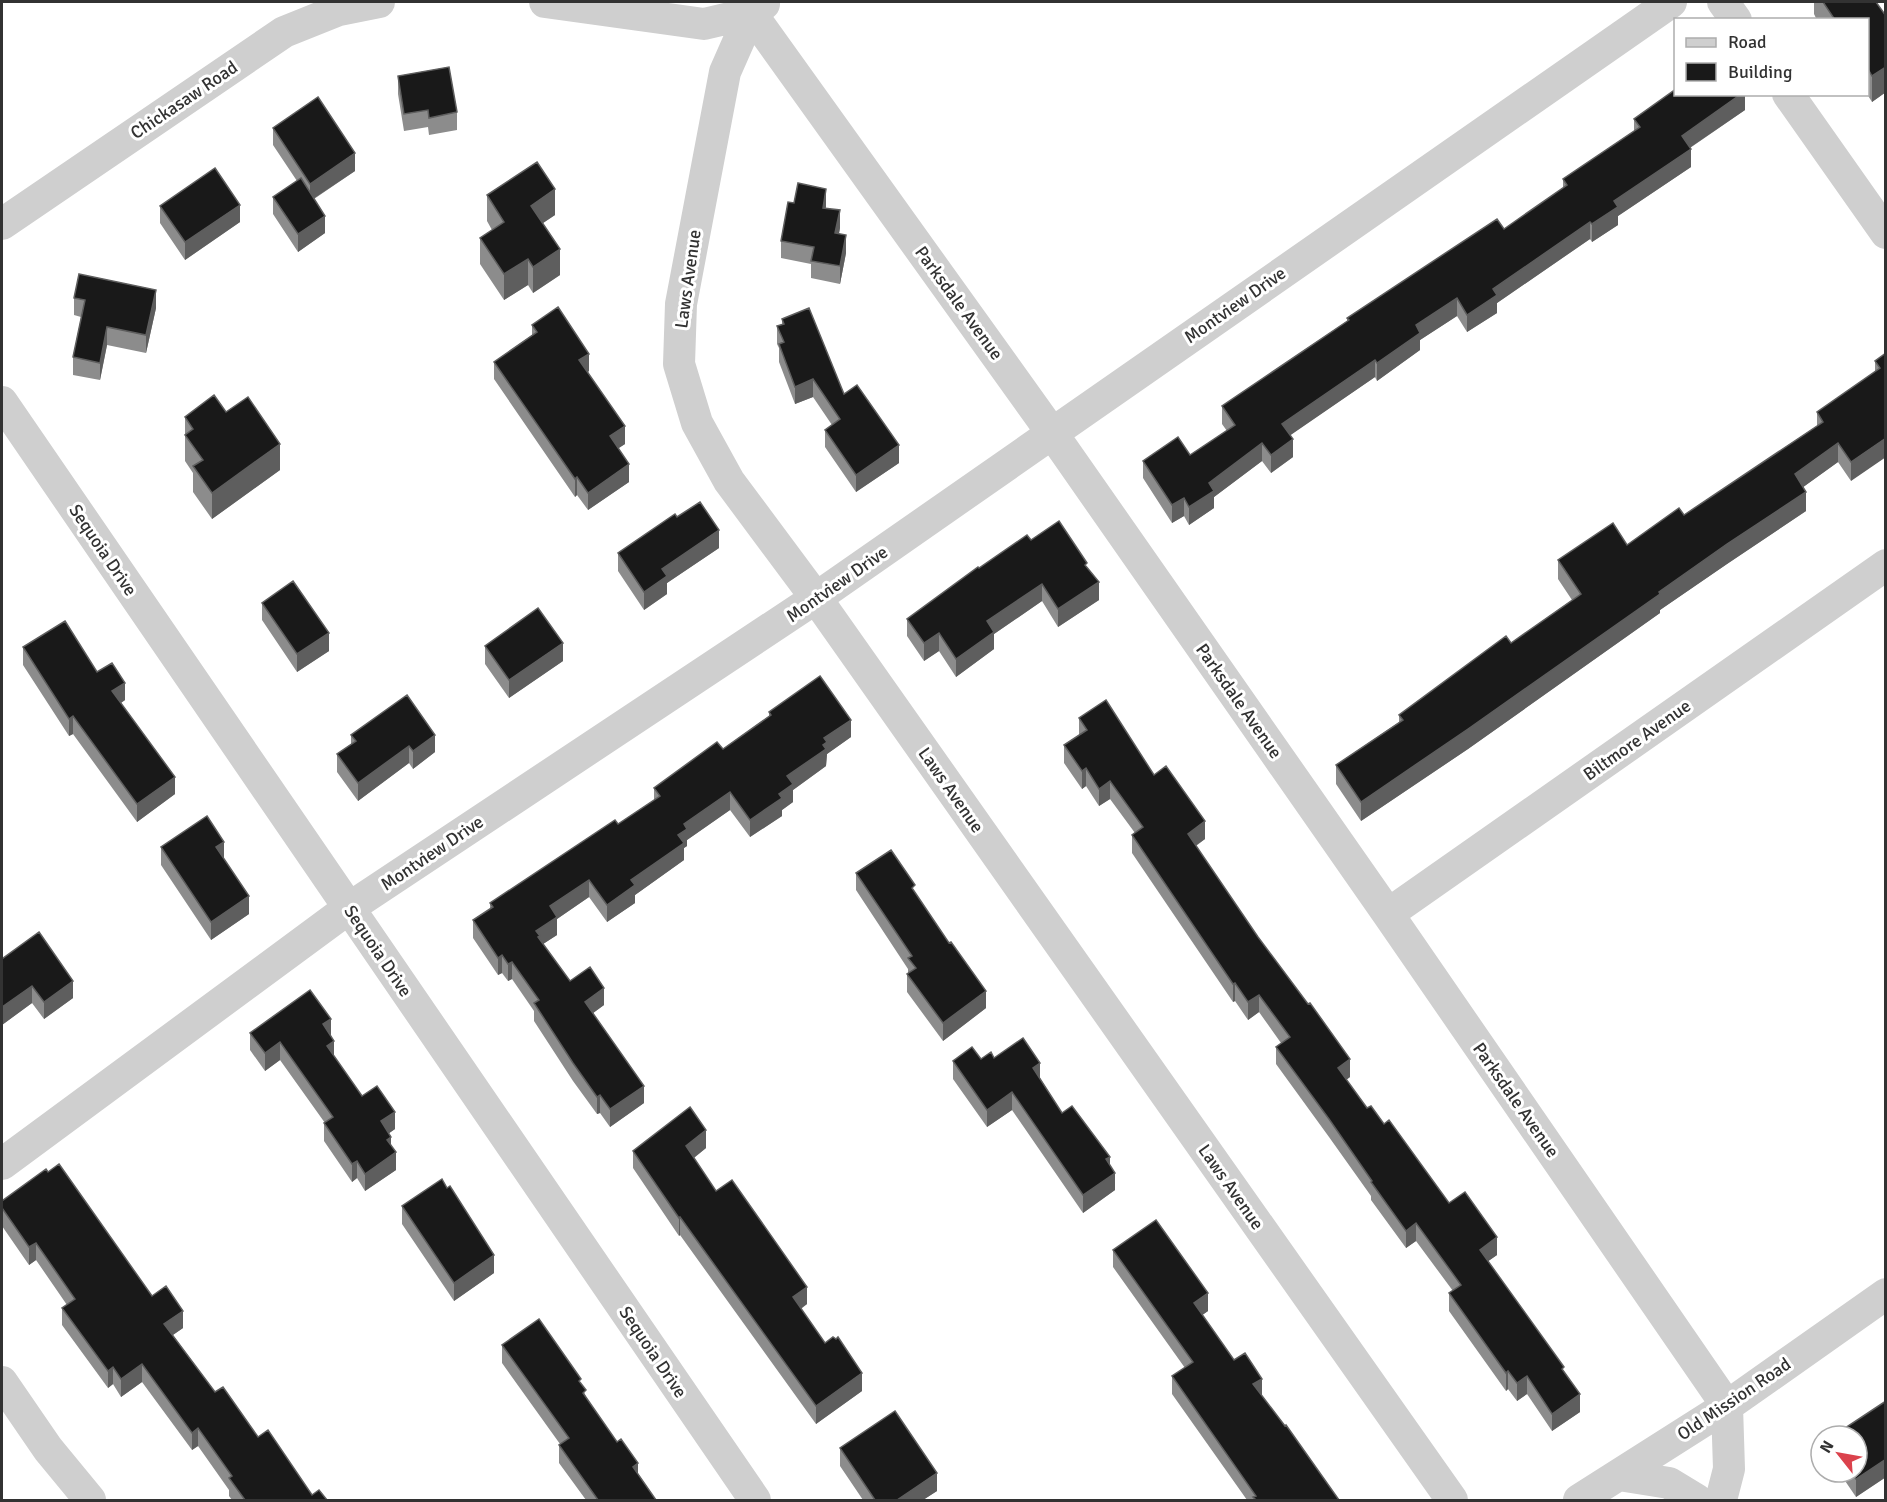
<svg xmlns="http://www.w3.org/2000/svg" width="1887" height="1502" viewBox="0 0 1887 1502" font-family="Signika,sans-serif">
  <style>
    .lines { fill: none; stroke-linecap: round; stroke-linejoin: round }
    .street { stroke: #cfcfcf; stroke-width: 32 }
    .wall { fill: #8c8c8c }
    .shaded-wall { fill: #5e5e5e }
    .building { fill: #191919; stroke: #5e5e5e; stroke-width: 1.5 }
    .labels { text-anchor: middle; stroke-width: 6; stroke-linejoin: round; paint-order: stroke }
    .street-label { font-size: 18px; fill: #323232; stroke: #fff }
  </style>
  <rect width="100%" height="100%" fill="#fff"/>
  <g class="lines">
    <path class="street" d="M545,2L704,24L751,13L764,4
      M743,2L1052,433L1388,914L1727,1406
      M1723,2L1736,20
      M751,13L725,72L681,304L679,364L697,423L729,481L816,598L1452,1500
      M1788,94L1886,233
      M2,224L284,32L339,10L379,2
      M2,402L755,1500
      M1388,914L1886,565
      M2,1164L349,908L816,598L1671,2
      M2,1382L48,1449L90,1500
      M1619,1475L1669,1483L1697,1500
      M1579,1500L1727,1406L1886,1294
      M1721,1500L1729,1469L1727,1406"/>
  </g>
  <path class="wall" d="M1814,2H1876L1886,16V92L1872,102L1867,94L1868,20H1817L1814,14Z
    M398,76L457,112V130L429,135L428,127L404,131L398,94Z
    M1745,94V110L1690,148L1691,167L1618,216V225L1592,242L1590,239L1497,303V313L1467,332L1457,316L1420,340V350L1377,381L1375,377L1290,435L1293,457L1271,473L1262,461L1214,497V508L1189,525L1184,516L1172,523L1143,478V461L1190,455L1227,431L1222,424V406L1347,321V318L1504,229L1563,188V179L1634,131V119Z
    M273,128L355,171L314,199L325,233L298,252L273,214V197L297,181L273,145Z
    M487,195L555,215L543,223L560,275L533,293L528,285L504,300L480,264V238L492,230L487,221Z
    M160,206L240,222L185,260L160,223Z
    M826,208L840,228L839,234L846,253L840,284L811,278V264L781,258V241Z
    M74,298L156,308L146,353L107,345L100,380L73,375V357L81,317L74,315Z
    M782,319L844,394L899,463L856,492L825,447V430L832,425L813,397L795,404L779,362V348L777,344V326L782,324Z
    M532,325L589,371L588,372L625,444L618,448L629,482L588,510L577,495L575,497L494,379V362L532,335Z
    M1886,353L1851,481L1838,462L1803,487L1806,511L1727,564L1660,610V613L1468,749L1361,821L1336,784V765L1399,722V715L1511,643L1572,600L1558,579V560L1627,545L1684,515L1817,426V412L1875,372V361Z
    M226,412L280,470L212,519L193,492V473L185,461V417Z
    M677,517L719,548L667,583V594L644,610L618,571V553Z
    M1031,540L1087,568L1099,600L1058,627L1042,601L994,634V649L956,677L939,651L924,661L907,636V619L979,568Z
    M262,603L329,651L297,672L262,620Z
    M485,646L563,661L509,698L485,664Z
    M23,647L97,672L125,700L121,703L175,794L137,822L73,734L69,736L23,665Z
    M407,695L435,752L413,769L409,763L358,801L337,772V754L351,744V735Z
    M769,712L851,737L827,754L826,766L793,790V802L782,810V816L750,837L730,810L687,840V846L684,848V860L635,895V903L607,922L589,897L557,919V935L543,944L570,981L604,1005L593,1013L644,1103L610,1127L600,1113L597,1114L573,1081L534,1021V1011L512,979L508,981L502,973L498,975L473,938V920L490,909V903L618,824L654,801V788L723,749L769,716Z
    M1079,718L1154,775L1205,839L1196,846L1350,1077L1346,1080L1367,1108L1384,1124L1449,1203L1497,1255L1488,1261L1564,1371L1580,1412L1552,1431L1527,1394L1517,1401L1508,1389L1506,1391L1449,1311V1293L1453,1291L1416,1241L1406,1248L1371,1200V1196L1329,1137L1276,1064V1047L1281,1043L1259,1012L1248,1020L1235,1001L1233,1002L1132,853V835L1135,833L1110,799L1099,806L1086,786L1082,789L1064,763V745L1079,735Z
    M161,847L224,860L249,914L211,940L161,865Z
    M856,873L915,893L986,1008L943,1041L907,992V974L908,973V969L856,890Z
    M2,959L73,998L44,1019L32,1003L2,1025Z
    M250,1033L331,1035L334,1057L362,1096L395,1129L389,1133L396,1170L365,1191L357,1178L352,1182L324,1141V1123H325L280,1060L265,1071L250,1050Z
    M994,1058L1040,1078L1062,1113L1110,1165L1115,1190L1083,1213L1012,1110L987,1127L953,1079V1061Z
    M706,1148L694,1158L716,1191L807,1304L801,1309L825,1343L862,1391L816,1424L680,1235L679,1236L633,1168V1151Z
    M2,1201L152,1296L183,1328L173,1335L215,1392L312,1495L327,1500H232L229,1496V1490L198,1446L192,1450L142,1382L121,1397L113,1384L108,1388L62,1325V1308L67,1305L36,1260L29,1265L2,1226Z
    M402,1206L494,1273L454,1301L402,1224Z
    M1113,1250L1208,1311L1202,1315L1234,1360L1262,1396L1339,1500H1247L1172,1394V1376L1185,1368L1113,1267Z
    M502,1345L581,1384L586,1397L656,1500H586L559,1463V1445L560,1444L502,1363Z
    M1886,1401V1477L1856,1497L1839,1472H1857L1842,1434V1430Z
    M840,1448L937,1491L923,1500H863L840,1466Z"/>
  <path class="shaded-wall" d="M1886,67V92L1872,102V76Z
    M1741,94H1745V110L1682,153V136Z
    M1691,149V167L1618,216V225L1592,242V224L1614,201Z
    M355,153V171L310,201V184Z
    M555,189V215L531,231V206Z
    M826,189V207L823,225V208Z
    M240,205V222L185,260V242Z
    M840,210V228L835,251V233Z
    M325,216V233L298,252V234Z
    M1590,222V239L1497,303V313L1467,332V315L1493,289Z
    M846,235V253L840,284V266Z
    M560,249V275L533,293V267Z
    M528,259V285L504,300V274Z
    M156,290V308L146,353V335Z
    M1457,298V316L1420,340V350L1377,381V363L1416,325Z
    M107,327V345L100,380V363Z
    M589,354V371L579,377V360Z
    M1375,360V377L1282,441V424Z
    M813,379V397L795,404V387Z
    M625,426V444L610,454V436Z
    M1886,438V457L1851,481V462Z
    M1293,439V457L1271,473V455Z
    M1262,443V461L1214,497V508L1189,525V507L1209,483Z
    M1838,443V462L1795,493V474Z
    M280,444V470L212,519V493Z
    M899,445V463L856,492V475Z
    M629,464V482L588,510V493Z
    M577,477V495L575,497V479Z
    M1806,492V511L1727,564L1660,610V613L1468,749L1361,821V802L1727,544Z
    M1184,498V516L1172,523V505Z
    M719,530V548L667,583V594L644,610V592L662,569Z
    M1099,582V600L1058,627V609Z
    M1042,584V601L994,634V649L956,677V659L987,621Z
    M329,633V651L297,672V654Z
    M939,633V651L924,661V643Z
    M563,643V661L509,698V680Z
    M125,683V700L112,709V691Z
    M73,716V734L69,736V719Z
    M851,720V737L827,754L826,766L793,790V802L782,810V816L750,837V820L779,794L787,776L824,738Z
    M435,735V752L413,769V751Z
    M409,746V763L358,801V783Z
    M1086,768V786L1082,789V771Z
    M175,777V794L137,822V804Z
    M1110,781V799L1099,806V789Z
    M730,792V810L687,840V846L684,848V860L635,895V903L607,922V905L631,880L678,835L684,824Z
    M1205,821V839L1188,851V834Z
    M224,842V860L216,847Z
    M589,880V897L557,919V935L540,946L536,931L550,906Z
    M249,896V914L211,940V922Z
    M502,955V973L498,975V958Z
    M512,962V979L508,981V964Z
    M73,981V998L44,1019V1002Z
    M1235,983V1001L1233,1002V984Z
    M32,986V1003L2,1025V1007Z
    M604,988V1005L585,1019V1002Z
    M986,991V1008L943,1041V1023Z
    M1259,995V1012L1248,1020V1002Z
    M331,1019V1036L323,1024Z
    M334,1041V1059L327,1046Z
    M280,1042V1060L265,1071V1053Z
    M1350,1059V1077L1338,1086V1068Z
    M1040,1063V1081L1033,1068Z
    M644,1086V1103L610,1127V1109Z
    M1012,1092V1110L987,1127V1110Z
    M600,1095V1113L597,1114V1097Z
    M395,1112V1129L381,1139V1121Z
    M706,1130V1148L686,1164V1146Z
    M391,1137V1155L387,1140Z
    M396,1152V1170L365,1191V1174Z
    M1110,1157V1174L1106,1159Z
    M357,1161V1178L352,1182V1164Z
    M1115,1173V1190L1083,1213V1195Z
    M680,1217V1235L679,1236V1218Z
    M1416,1223V1241L1406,1248V1231Z
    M1497,1237V1255L1480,1267V1250Z
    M36,1243V1260L29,1265V1247Z
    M494,1255V1273L454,1301V1283Z
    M807,1287V1304L793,1314V1297Z
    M1208,1293V1311L1194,1321V1303Z
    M183,1311V1328L164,1341V1324Z
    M142,1364V1382L121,1397V1379Z
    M113,1367V1384L108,1388V1371Z
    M1508,1371V1389L1506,1391V1373Z
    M862,1373V1391L816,1424V1406Z
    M1527,1376V1394L1517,1401V1383Z
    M1262,1379V1396L1253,1384Z
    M1580,1394V1412L1552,1431V1414Z
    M198,1428V1446L192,1450V1433Z
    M1886,1459V1477L1856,1497V1479Z
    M638,1463V1481L633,1467Z
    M937,1473V1491L923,1500H897Z"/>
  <path class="building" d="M1823,2H1876L1886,16V67L1872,76L1868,69V20H1835Z
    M449,67L457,112L429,118L428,110L404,114L398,76Z
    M1676,89V94H1741L1682,136L1691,149L1614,201L1618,207L1592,224L1590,222L1493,289L1497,295L1467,315L1457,298L1416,325L1420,333L1377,363L1375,360L1282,424L1293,439L1271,455L1262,443L1209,483L1214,491L1189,507L1184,498L1172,505L1143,461L1178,437L1190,455L1235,425L1222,406L1349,320L1347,318L1497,219L1504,229L1567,185L1563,179L1640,127L1634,119Z
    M318,97L355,153L310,184L273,128Z
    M537,162L555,189L531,206L560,249L533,267L528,259L504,274L480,238L504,222L487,195Z
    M215,168L240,205L185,242L160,206Z
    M301,178L325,216L298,234L273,197Z
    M798,183L826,189L823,208L840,210L835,233L846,235L840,266L811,261L814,247L781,241L788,202L794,203Z
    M79,274L156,290L146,335L107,327L100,363L73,357L85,300L74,298Z
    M558,307L589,354L579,360L625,426L610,436L629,464L588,493L577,477L575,479L494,362L537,332L532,325Z
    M809,308L844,394L857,385L899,445L856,475L825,430L840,419L813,379L795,387L779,344L784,342L777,326L784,324L782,319Z
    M1886,353V438L1851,462L1838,443L1795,474L1806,492L1727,544L1659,592L1660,594L1468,729L1361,802L1336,765L1403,720L1399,715L1506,636L1511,643L1581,594L1558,560L1613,523L1627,545L1679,508L1684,515L1823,422L1817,412L1880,368L1875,361Z
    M214,395L226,412L248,397L280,444L212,493L193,466L203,460L185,435L193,429L185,417Z
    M700,502L719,530L662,569L667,576L644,592L618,553L675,514L677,517Z
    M1059,521L1087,563L1085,565L1099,582L1058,609L1042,584L987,621L994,632L956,659L939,633L924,643L907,619L978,567L979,568L1027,535L1031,540Z
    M293,581L329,633L297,654L262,603Z
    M538,608L563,643L509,680L485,646Z
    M65,621L97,672L112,663L125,683L112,691L175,777L137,804L73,716L69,719L23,647Z
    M820,676L851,720L824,738L827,742L823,745L826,749L787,776L793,784L779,794L782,798L750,820L730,792L684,824L687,829L678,835L684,843L631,880L635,885L607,905L589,880L550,906L557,917L536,931L540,936L538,937L570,981L590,967L604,988L585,1002L644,1086L610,1109L600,1095L597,1097L573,1063L534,1003L539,1000L512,962L508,964L502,955L498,958L473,920L493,907L490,903L615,820L618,824L660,796L654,788L717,742L723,749L771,715L769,712Z
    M407,695L435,735L413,751L409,746L358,783L337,754L356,741L351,735Z
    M1106,700L1154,775L1166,766L1205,821L1188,834L1258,937L1308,1004L1310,1003L1350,1059L1338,1068L1367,1108L1371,1106L1384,1124L1389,1120L1449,1203L1465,1192L1497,1237L1480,1250L1564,1367L1562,1369L1580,1394L1552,1414L1527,1376L1517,1383L1508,1371L1506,1373L1449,1293L1461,1285L1416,1223L1406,1231L1371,1182L1372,1181L1329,1119L1276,1047L1290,1037L1259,995L1248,1002L1235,983L1233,984L1132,835L1143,827L1110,781L1099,789L1086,768L1082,771L1064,745L1087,730L1079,718Z
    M207,816L224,842L216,847L249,896L211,922L161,847Z
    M891,850L915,885L912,888L949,943L951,942L986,991L943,1023L907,974L916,968L908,958L912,956L856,873Z
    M39,932L73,981L44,1002L32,986L2,1007V959Z
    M310,990L331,1019L323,1024L334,1041L327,1046L362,1096L377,1086L395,1112L381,1121L391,1137L387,1140L396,1152L365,1174L357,1161L352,1164L324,1123L333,1117L280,1042L265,1053L250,1033Z
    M1023,1038L1040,1063L1033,1068L1062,1113L1072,1106L1110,1157L1106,1159L1115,1173L1083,1195L1012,1092L987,1110L953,1061L972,1047L981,1059L991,1052L994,1058Z
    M690,1107L706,1130L686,1146L716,1191L732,1180L807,1287L793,1297L825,1343L833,1337L836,1339L838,1337L862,1373L816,1406L680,1217L679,1218L633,1151Z
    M59,1164L152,1296L166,1286L183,1311L164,1324L215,1392L223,1387L258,1437L268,1430L312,1495L319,1490L327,1500H245L229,1478L232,1476L198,1428L192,1433L142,1364L121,1379L113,1367L108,1371L62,1308L75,1299L36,1243L29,1247L2,1208V1201L46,1169L48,1172Z
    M442,1179L447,1188L450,1186L494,1255L454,1283L402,1206Z
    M1156,1220L1208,1293L1194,1303L1234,1360L1245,1353L1262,1379L1253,1384L1285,1426L1286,1425L1339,1500H1256L1253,1497L1256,1496L1172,1376L1193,1362L1113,1250Z
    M539,1319L581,1379L579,1381L586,1390L583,1393L617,1442L621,1439L638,1463L633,1467L656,1500H598L559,1445L569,1438L502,1345Z
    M1886,1401V1459L1856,1479L1851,1472H1857V1436H1838L1843,1432L1842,1430Z
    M895,1411L937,1473L897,1500H875L840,1448Z"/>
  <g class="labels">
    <g class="street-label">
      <text transform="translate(184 100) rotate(-34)" y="6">Chickasaw Road</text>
      <text transform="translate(688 279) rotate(-82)" y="6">Laws Avenue</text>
      <text transform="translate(959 303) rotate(54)" y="6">Parksdale Avenue</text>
      <text transform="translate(1235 305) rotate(-35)" y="6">Montview Drive</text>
      <text transform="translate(103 550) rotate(56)" y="6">Sequoia Drive</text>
      <text transform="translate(837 584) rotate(-35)" y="6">Montview Drive</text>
      <text transform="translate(1239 701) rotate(55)" y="6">Parksdale Avenue</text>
      <text transform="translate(1637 740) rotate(-35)" y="6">Biltmore Avenue</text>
      <text transform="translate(951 790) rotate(55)" y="6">Laws Avenue</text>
      <text transform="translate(432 853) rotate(-34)" y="6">Montview Drive</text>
      <text transform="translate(378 951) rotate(56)" y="6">Sequoia Drive</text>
      <text transform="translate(1516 1100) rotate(55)" y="6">Parksdale Avenue</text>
      <text transform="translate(1231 1187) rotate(55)" y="6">Laws Avenue</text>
      <text transform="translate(653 1352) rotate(56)" y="6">Sequoia Drive</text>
      <text transform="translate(1734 1399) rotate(-34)" y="6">Old Mission Road</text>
    </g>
  </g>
  <rect width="1887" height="1502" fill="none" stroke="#323232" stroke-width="6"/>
  <rect x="1674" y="18" width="195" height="78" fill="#ffffff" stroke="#adadad" stroke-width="1.5"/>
  <rect x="1686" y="38" width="30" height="9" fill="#cfcfcf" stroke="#adadad" stroke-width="1.5"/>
  <text x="1728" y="48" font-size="18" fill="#323232">Road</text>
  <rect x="1686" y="63" width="30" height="18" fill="#191919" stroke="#adadad" stroke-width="1.5"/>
  <text x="1728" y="78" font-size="18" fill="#323232">Building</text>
  <g transform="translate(1839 1454) rotate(301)"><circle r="28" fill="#ffffff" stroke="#adadad" stroke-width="1.5"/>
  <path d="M0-4.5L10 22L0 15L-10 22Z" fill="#db424c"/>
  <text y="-9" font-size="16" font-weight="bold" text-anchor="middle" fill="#323232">N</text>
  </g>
</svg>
